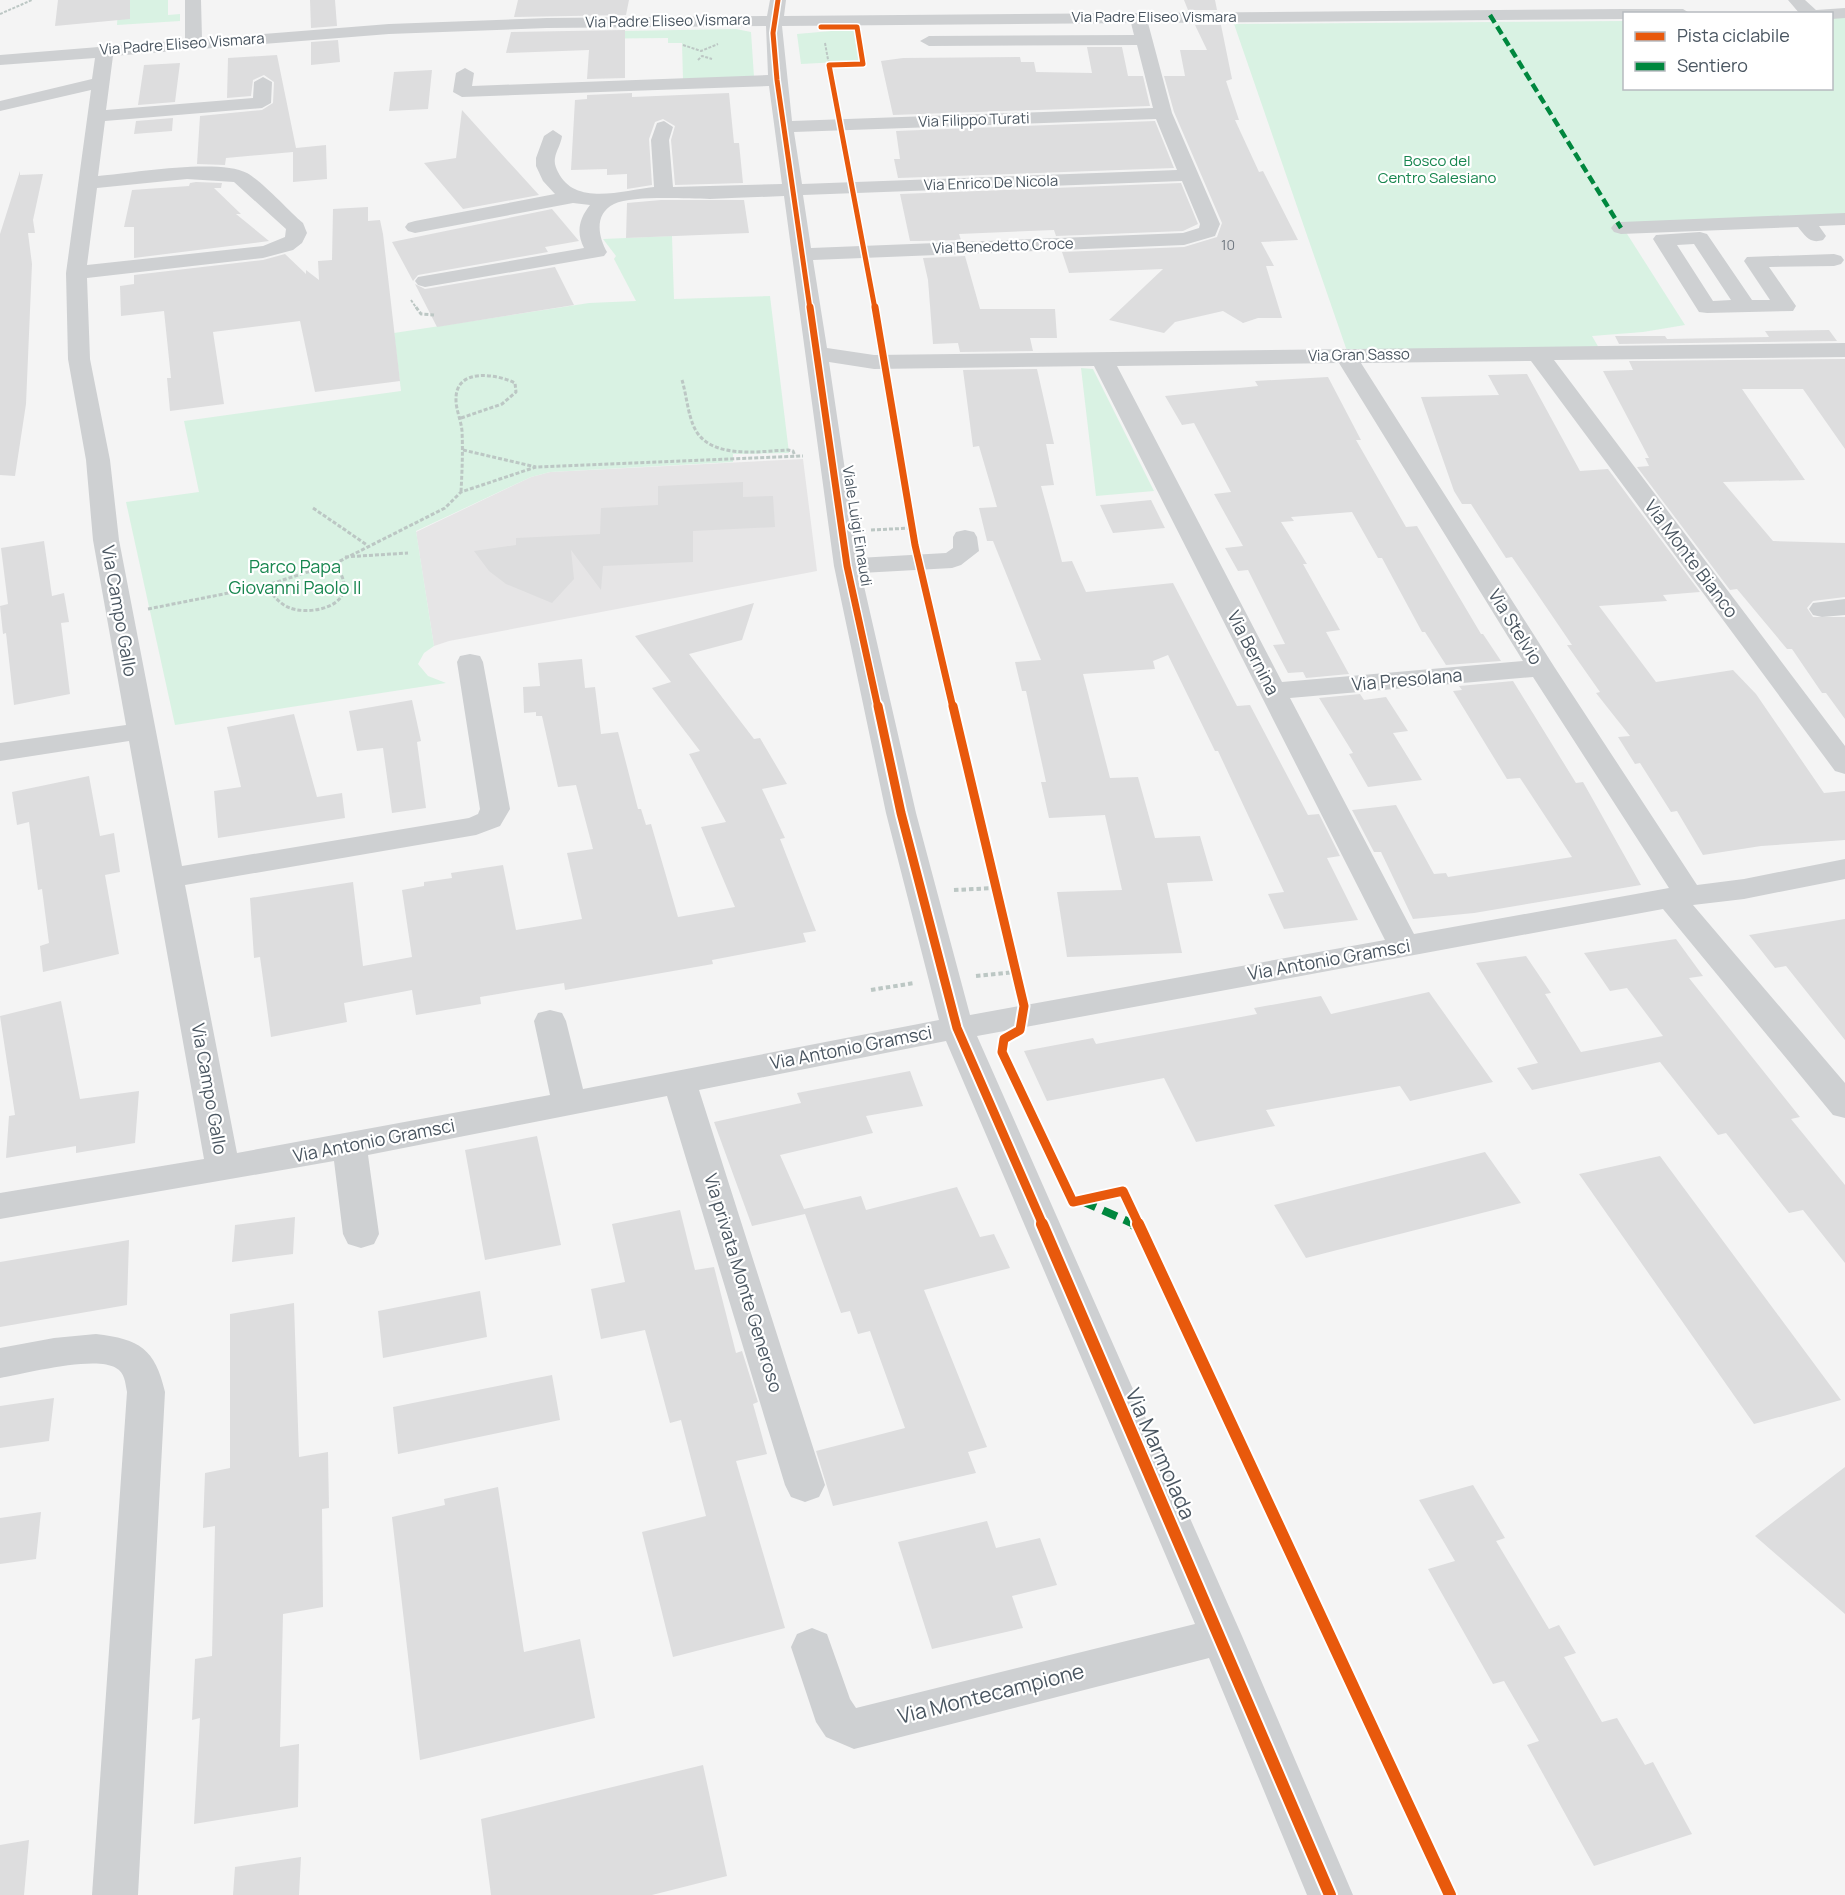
<svg xmlns="http://www.w3.org/2000/svg" width="1845" height="1895" viewBox="0 0 1845 1895" font-family="Manrope,sans-serif">
  <style>
    .education { fill: #e6e5e6 }
    .green { fill: #d9f2e3 }
    .building { fill: #ddddde }
    .lines { fill: none; stroke-linecap: round; stroke-linejoin: round }
    .path-far2 { stroke: #bcc7c4; stroke-width: 2; stroke-dasharray: 3 1.5; stroke-linecap: butt }
    .path-far1 { stroke: #bcc7c4; stroke-width: 3; stroke-dasharray: 4 2; stroke-linecap: butt }
    .path { stroke: #bcc7c4; stroke-width: 4; stroke-dasharray: 4.5 3; stroke-linecap: butt }
    .minor { fill: #ced0d2; fill-rule: evenodd }
    .quiet-far2 { stroke: #00873e; stroke-width: 4.5; stroke-dasharray: 9 4.5; stroke-linecap: butt }
    .quiet-far1 { stroke: #00873e; stroke-width: 8; stroke-dasharray: 15 8; stroke-linecap: butt }
    .quiet { stroke: #00873e; stroke-width: 10; stroke-dasharray: 20 10; stroke-linecap: butt }
    .cycleway-far3-casing { stroke: #fff; stroke-width: 8 }
    .cycleway-far2-casing { stroke: #fff; stroke-width: 10 }
    .cycleway-far1-casing { stroke: #fff; stroke-width: 13 }
    .cycleway-casing { stroke: #fff; stroke-width: 16 }
    .cycleway-far3 { stroke: #e8590c; stroke-width: 5 }
    .cycleway-far2 { stroke: #e8590c; stroke-width: 7 }
    .cycleway-far1 { stroke: #e8590c; stroke-width: 9 }
    .cycleway { stroke: #e8590c; stroke-width: 12 }
    .labels { text-anchor: middle; stroke-width: 4.5; stroke-linejoin: round; paint-order: stroke }
    .far-number-label { font-size: 14px; fill: #707881 }
    .far-street-label { font-size: 15px; fill: #4a5661; stroke: #fff }
    .far-park-label { font-size: 15px; fill: #17864f; stroke: #fff }
    .street-label { font-size: 18px; fill: #4a5661; stroke: #fff }
    .park-label { font-size: 18px; fill: #17864f; stroke: #fff }
    .near-street-label { font-size: 21px; fill: #4a5661; stroke: #fff }
  </style>
  <rect width="100%" height="100%" fill="#f4f4f4"/>
  <path class="education" d="M803,459L817,571L449,641L434,646L416,532L531,477L550,472Z"/>
  <path class="green" d="M111,0H168V15L180,14V21L117,25L118,8Z
    M1832,18H1845V214L1622,226L1685,325L1643,332L1592,336L1599,348L1347,351L1234,24L1624,21V88H1832Z
    M736,29L751,32L754,77L683,80L682,43H668V38L565,39L566,32Z
    M854,29L859,61L801,64L797,34Z
    M672,236L674,299L770,296L789,453L733,454V462L550,472L531,477L416,531L434,646L424,653L418,664L428,676L446,683L175,725L126,502L199,492L184,421L401,391L394,333L589,303L636,301L614,259L616,256L603,239Z
    M1081,368L1093,369L1154,491L1096,496Z"/>
  <path class="building" d="M58,0H130V19L55,26Z
    M310,0H335L337,26L311,28Z
    M518,0H629L626,15L514,17Z
    M1184,0H1215L1217,10H1188Z
    M1195,25H1221L1232,79L1226,81L1239,120H1235L1259,172L1263,171L1298,240L1261,242L1274,266H1266L1282,318H1258L1243,323L1223,311L1175,322L1164,333L1109,320L1163,269L1069,273L1062,252L1184,247L1217,237L1222,223L1174,112L1164,76H1185L1180,50H1207Z
    M625,30V78L587,79L589,50L506,53L511,32Z
    M338,40L340,62L311,65V42Z
    M1087,47H1122L1128,76H1143L1150,106L893,115L881,61L903,58L1020,57L1021,62H1034L1036,72L1092,73Z
    M277,55L296,148L326,145L327,179L293,182V152L226,158L225,165L197,164L200,116L262,110L273,103L274,82L264,75L253,80L251,96L227,98L228,58Z
    M180,63L175,102L138,105L144,65Z
    M432,70L428,109L389,111L394,72Z
    M632,93V97L729,93L734,143H739L743,183L675,185L671,140L675,126L663,119L655,122L649,139L652,185L627,189V174L607,175V169L571,170L575,100L587,99V95Z
    M462,110L507,160L539,195L463,209L424,163L456,158Z
    M173,118L172,131L134,134L136,121Z
    M1155,121L1174,168L898,178L894,159H900L896,131Z
    M20,171V175L43,174L33,220L35,233H28L32,264L26,404L15,476L0,475V234Z
    M196,182L222,183L221,188H214L241,214H236L269,241L134,258V227H124L132,190L189,186L190,183Z
    M1181,183L1198,224L1183,231L1056,236L1054,230L959,234L961,240L919,241H910L900,194Z
    M661,200H744L749,233L626,238L627,203Z
    M368,207V221L380,220L383,234L400,381L315,392L300,321L213,332L224,404L170,411L167,378H171L164,311L121,316L120,286L134,284V275L263,260L285,254L306,274V270L319,280L318,261L332,260L333,209Z
    M552,209L579,241L545,247L548,252L418,275L413,281L392,242Z
    M965,256L980,309H1055L1057,338H1030L1033,351L960,352L958,343L933,344L928,280L923,258Z
    M555,267L574,305L437,327L415,284L425,289Z
    M1829,330L1837,341L1619,344L1615,336H1665L1667,339L1769,337L1765,331Z
    M1845,359V449L1803,389H1742L1805,480L1723,482L1773,541L1845,543V597L1813,601L1807,608L1813,617H1845V719L1826,693H1822L1792,649H1787L1737,589L1730,590L1637,467L1649,466L1645,458H1649L1603,371L1633,370L1629,361Z
    M1037,369L1054,444H1046L1054,485L1041,486L1062,562L1072,561L1086,592L1173,583L1237,706L1250,705L1308,815L1319,814L1340,856L1327,858L1358,920L1284,929L1268,894L1284,892L1218,751H1215L1168,655L1153,661L1155,669L1083,674L1110,778L1138,777L1155,838L1200,836L1213,881L1167,883L1182,953L1067,957L1057,892L1122,890L1105,815L1049,818L1041,782H1046L1026,691H1022L1015,662L1041,660L993,541H987L979,508L997,507L979,446L973,447L963,370Z
    M1527,374L1580,471L1608,469L1700,592L1663,595L1667,601L1599,606L1656,682L1733,670L1756,694L1824,793L1845,791V840L1761,846L1703,855L1677,811L1671,812L1640,763L1635,764L1618,737L1630,736L1596,693L1600,692L1567,645H1572L1512,557L1506,558L1471,504H1462L1454,491L1421,397L1499,395L1488,375Z
    M1328,377L1361,440H1356L1406,527L1417,526L1481,634H1483L1501,661L1446,665L1425,632H1422L1382,558H1378L1352,512L1291,517L1294,521L1281,522L1307,564H1303L1340,630L1326,632L1349,674L1306,678L1303,672L1288,673L1273,645L1285,644L1248,570L1238,571L1225,548L1243,546L1214,494L1231,492L1194,423L1182,425L1165,396L1258,386L1255,381Z
    M743,482V497L773,496L775,527L693,531V562L603,566L601,590L571,550L574,579L552,603L506,584L489,571L474,551L516,545V538L600,534L601,508L658,505V486Z
    M1151,500L1165,528L1113,533L1100,505Z
    M44,541L52,596L64,593L69,622L61,623L70,694L14,705L6,633L3,634L0,606L8,604L1,548Z
    M754,603L742,640L689,654L754,739L760,738L787,784L762,789L785,838L780,839L816,931L803,933L806,942L712,960L713,964L565,990L564,983L480,997L481,1004L416,1015L412,990L344,1003L347,1022L271,1037L260,957L254,958L250,898L353,882L363,966L412,957L402,890L424,886V882L452,878L451,873L503,865L516,930L582,919L567,853L593,849L576,785L558,787L542,716H536V712L524,713L523,687L540,686L538,663L582,659L585,688L595,687L601,734L618,732L638,809H641L646,825L651,824L678,917L735,907L701,827L726,822L689,754L700,751L652,688L671,682L635,636Z
    M1513,681L1576,783L1583,782L1641,885L1474,913L1413,919L1381,852H1374L1352,810L1396,805L1434,874L1446,873L1448,877L1572,857L1520,778L1507,779L1453,691L1462,690L1459,686Z
    M1360,694L1364,700L1386,697L1408,731L1393,733L1422,780L1368,787L1349,754L1353,753L1319,698Z
    M412,700L421,741L417,742L426,808L392,813L383,748L357,751L349,711Z
    M294,714L317,797L342,793L345,818L218,838L214,791L241,787L227,727Z
    M89,776L100,836L114,833L120,872L105,875L119,954L43,972L40,946L49,943L42,889L38,890L29,822L17,825L12,792Z
    M1845,919V1040L1786,966L1775,968L1749,935Z
    M1676,939L1703,976L1689,978L1800,1117L1791,1119L1845,1185V1263L1803,1210L1789,1213L1726,1133L1718,1135L1660,1062L1532,1090L1517,1068L1538,1063L1476,963L1526,956L1551,993L1545,994L1581,1052L1663,1036L1627,988L1610,991L1584,953Z
    M1429,992L1493,1082L1410,1101L1400,1086L1266,1110L1275,1126L1196,1142L1164,1078L1047,1101L1024,1051L1093,1038L1096,1044L1257,1014L1254,1008L1321,996L1331,1014Z
    M61,1001L80,1099L139,1091L135,1143L76,1153V1146L6,1158L9,1116L15,1115L0,1016Z
    M910,1071L923,1106L866,1116L873,1133L780,1155L804,1209L861,1196L866,1210L957,1187L980,1237L994,1234L1010,1268L924,1290L987,1447L968,1452L976,1473L833,1506L816,1451L905,1428L870,1331L858,1334L850,1311L841,1313L805,1214L752,1226L714,1122L801,1103L797,1093Z
    M537,1136L561,1245L485,1260L465,1150Z
    M1485,1152L1521,1203L1306,1258L1274,1205Z
    M1660,1156L1841,1400L1754,1424L1579,1174Z
    M680,1210L695,1270L714,1267L736,1353L742,1351L758,1402L753,1404L767,1454L736,1461L785,1628L673,1657L642,1532L706,1516L681,1420L670,1423L645,1330L601,1339L591,1289L625,1282L612,1224Z
    M295,1217L293,1254L232,1262L235,1225Z
    M129,1240L127,1305L0,1327V1262Z
    M480,1291L487,1337L383,1358L378,1311Z
    M294,1303L299,1457L328,1452L329,1508L322,1509L323,1607L283,1614L280,1747L299,1744L298,1807L194,1824L200,1718L192,1720L195,1659L212,1656L215,1526L203,1528L205,1473L230,1468V1314Z
    M552,1375L560,1420L398,1454L393,1407Z
    M54,1398L49,1441L0,1448V1406Z
    M1845,1467V1614L1755,1536Z
    M1473,1485L1505,1538L1496,1541L1549,1629L1559,1625L1576,1653L1564,1657L1602,1722L1617,1718L1645,1765L1653,1762L1692,1834L1594,1866L1527,1745L1539,1741L1504,1681L1493,1684L1428,1569L1455,1561L1419,1500Z
    M498,1487L524,1652L580,1639L595,1718L420,1760L392,1517L445,1505L444,1499Z
    M41,1512L36,1559L0,1564V1518Z
    M987,1521L996,1548L1040,1538L1057,1585L1012,1596L1023,1628L932,1649L898,1542Z
    M703,1765L727,1876L652,1895H491L481,1819Z
    M29,1840L24,1895H0V1845Z
    M301,1857L299,1895H233L235,1867Z"/>
  <g class="lines">
    <path class="path-far2" d="M0,14L32,0
      M825,43L829,65
      M683,45L701,51L718,44
      M698,60L702,56L712,59
      M411,300L417,309"/>
    <path class="path-far1" d="M416,307L421,314L434,315
      M682,380C687,396 688,420 698,434C717,459 762,451 788,450L793,451L795,456
      M461,418L502,404L516,392L515,383C497,374 455,367 456,400C456,410 461,420 462,431C463,452 462,472 461,492
      M463,450L536,467
      M313,508L367,545
      M871,530L912,528
      M345,557L408,553
      M264,586C272,593 279,604 290,608C305,614 340,610 344,590C346,581 339,571 336,563
      M148,609L264,586L336,563L445,508L461,492L536,467L803,456"/>
    <path class="path" d="M954,890L995,888
      M976,976L1015,972
      M871,990L914,983"/>
    <path class="minor" d="M185,0H201L202,39L389,24L547,18L767,16L770,0H786L784,16L1624,9H1683L1691,14H1624V19L1148,23L1172,113L1220,224L1215,236L1184,245L813,260L827,348L874,355L1845,343V357L1554,360L1845,746V774L1835,771L1531,361L1361,363L1555,668L1697,885L1744,879L1845,859V879L1744,899L1693,905L1845,1083V1118L1833,1115L1663,909L977,1036L1242,1636L1353,1895H1307L1209,1658L854,1749L826,1737L816,1722L791,1647L797,1634L812,1628L827,1634L850,1699L856,1708L1195,1624L946,1041L699,1090L825,1485L819,1497L805,1502L791,1497L785,1485L667,1096L368,1155L379,1234L374,1244L361,1248L348,1244L343,1234L334,1161L0,1219V1193L204,1159L129,741L0,761V743L126,725L93,540L86,460L68,359L66,273L91,90L0,111V101L92,79L95,58L0,65V55L185,40ZM1131,23L1134,35L929,36L920,41L929,46L1137,45L1153,108L792,121L782,26ZM766,26L768,75L472,86L474,73L465,68L456,73L453,92L462,97L769,86L782,184L673,187L669,140L673,127L664,121L657,123L651,140L654,187C624,190 575,207 558,172C556,168 554,164 555,158C556,151 561,144 562,136L553,130L544,136L536,158V166L543,181L555,194L415,221L408,223L405,227L408,231L415,233L573,203L590,205C579,219 576,232 584,248L418,277L415,281L418,285L425,287L604,256L607,252C598,236 594,214 614,204C633,195 688,199 710,199C735,198 759,197 784,196L834,566L886,813L939,1020L583,1089L566,1021L562,1013L550,1010L538,1013L534,1021L550,1095L237,1153L185,885L476,835L500,826L510,809L483,662L480,656L470,654L460,656L457,662L480,809L478,814L469,818L182,866L119,540L110,460L90,359L87,278L263,258L293,250L302,243L307,233L303,223C288,210 263,182 247,173C219,158 132,173 98,176L105,121L262,108L271,103L272,82L263,77L254,82L253,98L106,110L113,56L389,34L547,28ZM1156,119L1177,170L802,184L794,132ZM187,179L234,182L286,229L285,237L263,246L87,265L97,188ZM1182,181L1200,224L1199,228L1183,233L811,248L803,195ZM829,362L874,369L1094,366L1385,940L970,1015L916,813L861,573L952,568L961,565L979,551L977,537L974,532L965,530L956,532L953,537V548L946,553L858,558ZM1339,363L1523,661L1282,682L1117,366ZM1533,677L1669,888L1414,934L1290,698Z
      M1788,0H1805L1816,10L1845,8V18L1832,19V14H1800Z
      M1845,213V225L1819,226L1826,236L1823,240C1810,244 1806,237 1798,227L1621,234L1614,232L1611,228L1614,224L1621,222Z
      M1700,232L1707,234L1752,300H1770L1744,261L1747,257L1834,254L1841,256L1844,260L1841,264L1834,266L1769,267L1796,306L1793,311L1707,313L1699,312L1653,239L1656,235ZM1694,244L1731,300L1713,301L1677,245Z
      M1845,599V615L1822,617L1813,615L1809,609L1813,603Z
      M96,1334C140,1339 155,1349 165,1392L138,1895H92L127,1392C125,1382 125,1373 116,1368C95,1355 24,1374 0,1378V1348L54,1338Z"/>
    <path class="quiet-far2" d="M1490,15L1621,228"/>
    <path class="quiet-far1" d="M1082,1201L1136,1225"/>
    <path class="quiet" d="M1132,1224L1140,1227"/>
    <g class="cycleway-far3-casing">
      <path id="cycleway-far3" d="M778,0L773,33L777,80L810,309
        M821,27H857L863,64L829,65L875,309"/>
    </g>
    <g class="cycleway-far2-casing">
      <path id="cycleway-far2" d="M810,307L847,566L878,708
        M875,307L915,545L953,708"/>
    </g>
    <g class="cycleway-far1-casing">
      <path id="cycleway-far1" d="M878,706L901,813L957,1028L1043,1225
        M953,706L1024,1006L1020,1030L1004,1039L1002,1052L1073,1202L1123,1191L1139,1225"/>
    </g>
    <g class="cycleway-casing">
      <path id="cycleway" d="M1042,1224L1330,1895
        M1138,1224L1450,1895"/>
    </g>
    <use href="#cycleway-far3" class="cycleway-far3"/>
    <use href="#cycleway-far2" class="cycleway-far2"/>
    <use href="#cycleway-far1" class="cycleway-far1"/>
    <use href="#cycleway" class="cycleway"/>
  </g>
  <g class="labels">
    <g class="far-number-label">
      <text x="1228" y="250">10</text>
    </g>
    <g class="far-street-label">
      <text x="1154" y="22">Via Padre Eliseo Vismara</text>
      <text transform="translate(668 21) rotate(-1)" y="5">Via Padre Eliseo Vismara</text>
      <text transform="translate(182 44) rotate(-4)" y="5">Via Padre Eliseo Vismara</text>
      <text transform="translate(974 120) rotate(-2)" y="5">Via Filippo Turati</text>
      <text transform="translate(991 183) rotate(-2)" y="5">Via Enrico De Nicola</text>
      <text transform="translate(1003 246) rotate(-2)" y="5">Via Benedetto Croce</text>
      <text transform="translate(1359 355) rotate(-1)" y="5">Via Gran Sasso</text>
      <text transform="translate(857 526) rotate(81)" y="5">Viale Luigi Einaudi</text>
    </g>
    <g class="far-park-label">
      <text x="1437" y="166">Bosco del<tspan x="1437" dy="17">Centro Salesiano</tspan></text>
    </g>
    <g class="street-label">
      <text transform="translate(1691 559) rotate(53)" y="6">Via Monte Bianco</text>
      <text transform="translate(119 611) rotate(80)" y="6">Via Campo Gallo</text>
      <text transform="translate(1515 627) rotate(58)" y="6">Via Stelvio</text>
      <text transform="translate(1253 653) rotate(63)" y="6">Via Bernina</text>
      <text transform="translate(1407 680) rotate(-5)" y="6">Via Presolana</text>
      <text transform="translate(1329 960) rotate(-10)" y="6">Via Antonio Gramsci</text>
      <text transform="translate(851 1048) rotate(-11)" y="6">Via Antonio Gramsci</text>
      <text transform="translate(209 1089) rotate(80)" y="6">Via Campo Gallo</text>
      <text transform="translate(374 1141) rotate(-11)" y="6">Via Antonio Gramsci</text>
      <text transform="translate(743 1283) rotate(73)" y="6">Via privata Monte Generoso</text>
    </g>
    <g class="park-label">
      <text x="295" y="573">Parco Papa<tspan x="295" dy="21">Giovanni Paolo II</tspan></text>
    </g>
    <g class="near-street-label">
      <text transform="translate(1160 1454) rotate(66)" y="7">Via Marmolada</text>
      <text transform="translate(991 1694) rotate(-14)" y="7">Via Montecampione</text>
    </g>
  </g>
  <rect x="1623" y="12" width="210" height="78" fill="#ffffff" stroke="#b7bbc0" stroke-width="1.5"/>
  <rect x="1635" y="32" width="30" height="9" fill="#e8590c" stroke="#b7bbc0" stroke-width="1.5"/>
  <text x="1677" y="42" font-size="18" fill="#4a5661">Pista ciclabile</text>
  <rect x="1635" y="62" width="30" height="9" fill="#00873e" stroke="#b7bbc0" stroke-width="1.5"/>
  <text x="1677" y="72" font-size="18" fill="#4a5661">Sentiero</text>
</svg>
